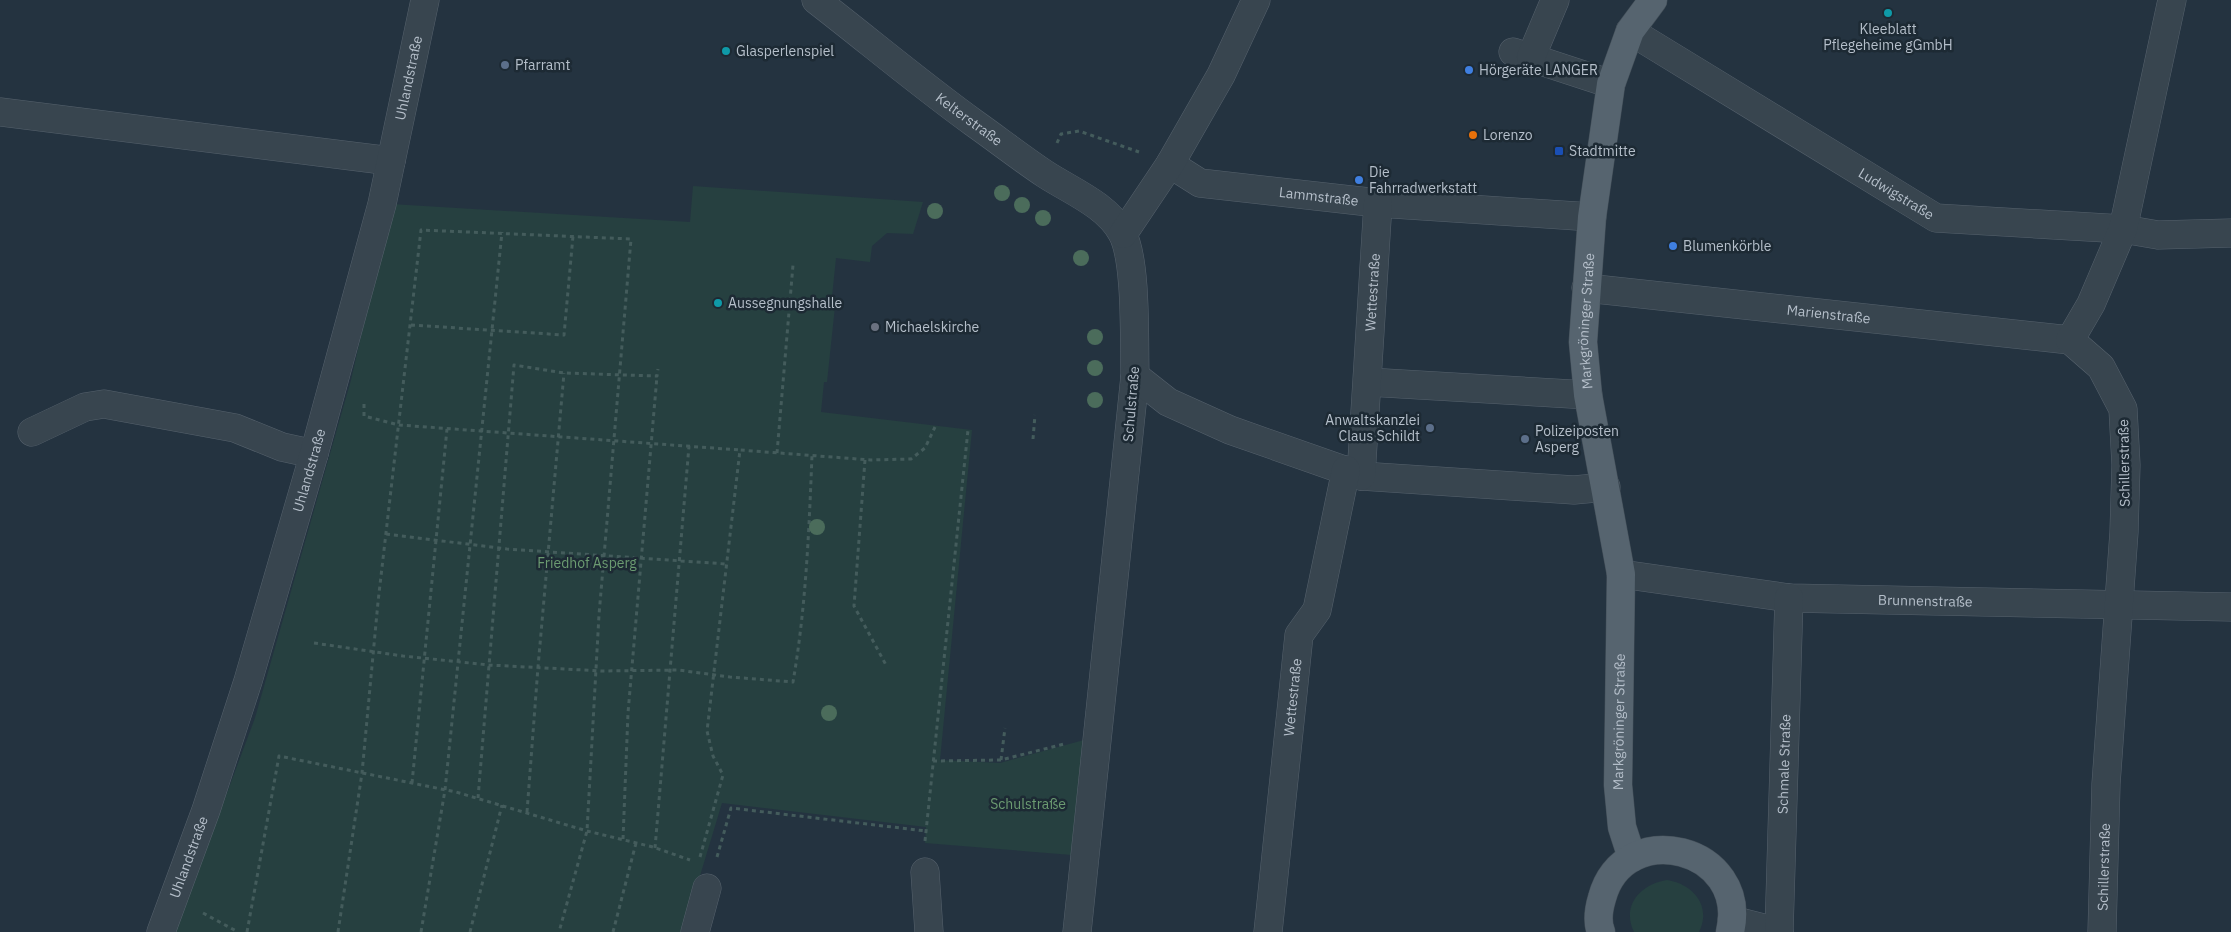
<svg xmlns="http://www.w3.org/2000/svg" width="2231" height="932" viewBox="0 0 2231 932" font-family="'IBM Plex Sans',sans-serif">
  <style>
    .green { fill: #264040 }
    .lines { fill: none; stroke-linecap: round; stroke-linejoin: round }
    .minor-casing { stroke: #56626d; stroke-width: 29 }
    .major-casing { stroke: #424e58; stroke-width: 29 }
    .path { stroke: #445c5c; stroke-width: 3; stroke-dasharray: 4 4; stroke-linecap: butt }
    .minor { stroke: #38454f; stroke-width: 28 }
    .major { stroke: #56646f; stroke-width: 28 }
    .tree { fill: #4b6c5b }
    .culture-dot { fill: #0f9aa8; stroke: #1d2a34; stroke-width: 2 }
    .service-dot { fill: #5c6f8a; stroke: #1d2a34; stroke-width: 2 }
    .shop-dot { fill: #3f7fe0; stroke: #1d2a34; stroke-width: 2 }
    .food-dot { fill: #e8710a; stroke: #1d2a34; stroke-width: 2 }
    .transit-dot { fill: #1a4fb4; stroke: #1d2a34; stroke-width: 2 }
    .worship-dot { fill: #6b7280; stroke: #1d2a34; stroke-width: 2 }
    .labels { text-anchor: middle; stroke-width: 5; stroke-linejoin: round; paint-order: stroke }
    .poi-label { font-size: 14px; fill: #b5bfca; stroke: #1d2a34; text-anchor: start }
    .street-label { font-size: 14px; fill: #b5bfca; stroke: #1d2a34 }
    .park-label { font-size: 14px; fill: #6b9b71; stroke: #1d2a34 }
  </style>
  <rect width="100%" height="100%" fill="#243340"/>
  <path class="green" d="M693,186L923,202L913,234L887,233L872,246L870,262L836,258L832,297H836L827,382H824L821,412L972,430L940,760L1000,763L1084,740L1072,855L925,843L926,827L722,803L683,932H175L255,718L351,380L391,204L690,222Z
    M1667,880C1693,884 1712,906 1699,932H1634C1621,905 1641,884 1667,880Z"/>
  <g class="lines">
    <g class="minor-casing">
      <g id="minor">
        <path id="s1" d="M816,0C869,41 920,84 974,123C998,140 1021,158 1045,174C1071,191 1107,205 1122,233C1137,260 1134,342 1135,376L1077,932"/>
        <path id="s2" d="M1630,31L1936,218L2123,229L2158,235L2231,233"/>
        <path d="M1513,52L1611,84"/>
        <path d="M1531,57L1555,0"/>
        <path d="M0,112L391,161"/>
        <path id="s3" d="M1170,164L1200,183L1378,203L1592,217"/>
        <path d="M1123,234L1170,164L1221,75L1256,0"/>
        <path id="s4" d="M1586,288L2070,340"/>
        <path d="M1135,376L1168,402L1230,430L1361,476L1574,490L1606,487"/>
        <path d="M1368,382L1588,395"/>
        <path d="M32,432L85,407L104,404L235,428L282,447L314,454"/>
        <path id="s5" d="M1361,476L1378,203"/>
        <path id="s6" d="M1621,574L1789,598L2231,607"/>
        <path d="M925,872L929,932"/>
        <path d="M1732,920L1779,932"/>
        <path id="s7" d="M161,932L206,810L248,681L314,454L382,204L425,0"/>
        <path d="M695,932L707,888"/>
        <path id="s8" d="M1268,932L1299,635L1317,610L1346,470"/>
        <path id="s9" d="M1779,932L1789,598"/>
        <path id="s10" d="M2102,932L2106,784L2124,532L2126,465L2123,409L2101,367L2070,340L2091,304L2123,229L2172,0"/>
      </g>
    </g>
    <g class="major-casing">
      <g id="major">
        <path id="s11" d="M1632,858L1622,827L1618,785L1621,574L1588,395L1583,342L1592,217L1611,84L1630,31L1653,0"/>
        <path d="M1601,932C1597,922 1599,908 1602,898C1624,816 1750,847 1730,932"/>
      </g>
    </g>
    <path class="path" d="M1057,143L1061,134L1079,131L1139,152
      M411,325L564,335L573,236
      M364,404V416L399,425L740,450
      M1033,439L1035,415
      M777,453L793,265
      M865,460L854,606L886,665
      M386,534L507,549L726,564
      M314,643L403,656L489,665L602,671L678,670L730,677L793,682C806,607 809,531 812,455
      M1001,760L1005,728
      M933,761L1001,760L1064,744
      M412,783L447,429
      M478,798L514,365L564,373L657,376L658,369
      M527,812L538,667L564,373
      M623,839L628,713L657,376
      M925,841L968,430
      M655,848L689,446
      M700,857L723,775L713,756L707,731L740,450L871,460L911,459L925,448L935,427
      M717,857L731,808L926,831
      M203,913L238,932
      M247,932L279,756L456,792L587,831L653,847L690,860
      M338,932L362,773L378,602L421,230L631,239L599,615L587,831L559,932
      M421,932L445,790L502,232
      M470,932L502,805
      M613,932L636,843"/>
    <use href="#minor" class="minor"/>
    <use href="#major" class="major"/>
  </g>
  <g class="tree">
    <circle cx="1002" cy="193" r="8"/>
    <circle cx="1022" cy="205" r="8"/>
    <circle cx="935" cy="211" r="8"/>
    <circle cx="1043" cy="218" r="8"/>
    <circle cx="1081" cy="258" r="8"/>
    <circle cx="1095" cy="337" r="8"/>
    <circle cx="1095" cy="368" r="8"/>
    <circle cx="1095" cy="400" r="8"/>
    <circle cx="817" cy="527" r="8"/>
    <circle cx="829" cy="713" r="8"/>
  </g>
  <g class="culture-dot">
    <circle cx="1888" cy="13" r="5"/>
    <circle cx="726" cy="51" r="5"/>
    <circle cx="718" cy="303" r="5"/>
  </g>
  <g class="service-dot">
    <circle cx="505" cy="65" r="5"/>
    <circle cx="1430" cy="428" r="5"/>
    <circle cx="1525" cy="439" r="5"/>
  </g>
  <g class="shop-dot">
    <circle cx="1469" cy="70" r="5"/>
    <circle cx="1359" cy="180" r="5"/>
    <circle cx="1673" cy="246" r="5"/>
  </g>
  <circle class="food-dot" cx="1473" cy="135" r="5"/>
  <rect class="transit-dot" x="1554" y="146" width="10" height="10" rx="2.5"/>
  <circle class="worship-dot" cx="875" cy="327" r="5"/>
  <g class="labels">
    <g class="poi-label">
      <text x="1888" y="34" text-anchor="middle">Kleeblatt<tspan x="1888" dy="16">Pflegeheime gGmbH</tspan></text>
      <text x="736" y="56">Glasperlenspiel</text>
      <text x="515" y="70">Pfarramt</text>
      <text x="1479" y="75">Hörgeräte LANGER</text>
      <text x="1483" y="140">Lorenzo</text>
      <text x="1569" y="156">Stadtmitte</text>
      <text x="1369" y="177">Die<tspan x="1369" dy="16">Fahrradwerkstatt</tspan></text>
      <text x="1683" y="251">Blumenkörble</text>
      <text x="728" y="308">Aussegnungshalle</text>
      <text x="885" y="332">Michaelskirche</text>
      <text x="1420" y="425" text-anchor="end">Anwaltskanzlei<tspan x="1420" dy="16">Claus Schildt</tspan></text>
      <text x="1535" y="436">Polizeiposten<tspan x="1535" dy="16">Asperg</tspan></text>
    </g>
    <g class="street-label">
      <text dy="5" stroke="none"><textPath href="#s7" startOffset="890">Uhlandstraße</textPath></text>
      <text dy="5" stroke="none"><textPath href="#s1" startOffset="194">Kelterstraße</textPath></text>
      <text dy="5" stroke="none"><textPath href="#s2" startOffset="312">Ludwigstraße</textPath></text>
      <text dy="5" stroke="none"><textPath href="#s3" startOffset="155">Lammstraße</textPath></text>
      <text dy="5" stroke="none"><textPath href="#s5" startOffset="184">Wettestraße</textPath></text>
      <text dy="5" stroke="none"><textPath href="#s4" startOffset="244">Marienstraße</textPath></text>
      <text dy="5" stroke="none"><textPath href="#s11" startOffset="542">Markgröninger Straße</textPath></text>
      <text transform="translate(1131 404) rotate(-85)" y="5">Schulstraße</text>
      <text transform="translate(2124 463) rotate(-91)" y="5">Schillerstraße</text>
      <text dy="5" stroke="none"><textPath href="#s7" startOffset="485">Uhlandstraße</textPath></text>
      <text dy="5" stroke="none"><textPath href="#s6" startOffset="306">Brunnenstraße</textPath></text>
      <text dy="5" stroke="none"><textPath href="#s8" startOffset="236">Wettestraße</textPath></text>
      <text dy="5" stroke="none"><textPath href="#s11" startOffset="138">Markgröninger Straße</textPath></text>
      <text dy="5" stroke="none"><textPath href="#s9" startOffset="168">Schmale Straße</textPath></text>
      <text dy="5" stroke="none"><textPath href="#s7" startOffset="80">Uhlandstraße</textPath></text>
      <text dy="5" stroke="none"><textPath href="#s10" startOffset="65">Schillerstraße</textPath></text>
    </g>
    <g class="park-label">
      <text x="587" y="568">Friedhof Asperg</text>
      <text x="1028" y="809">Schulstraße</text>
    </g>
  </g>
</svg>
